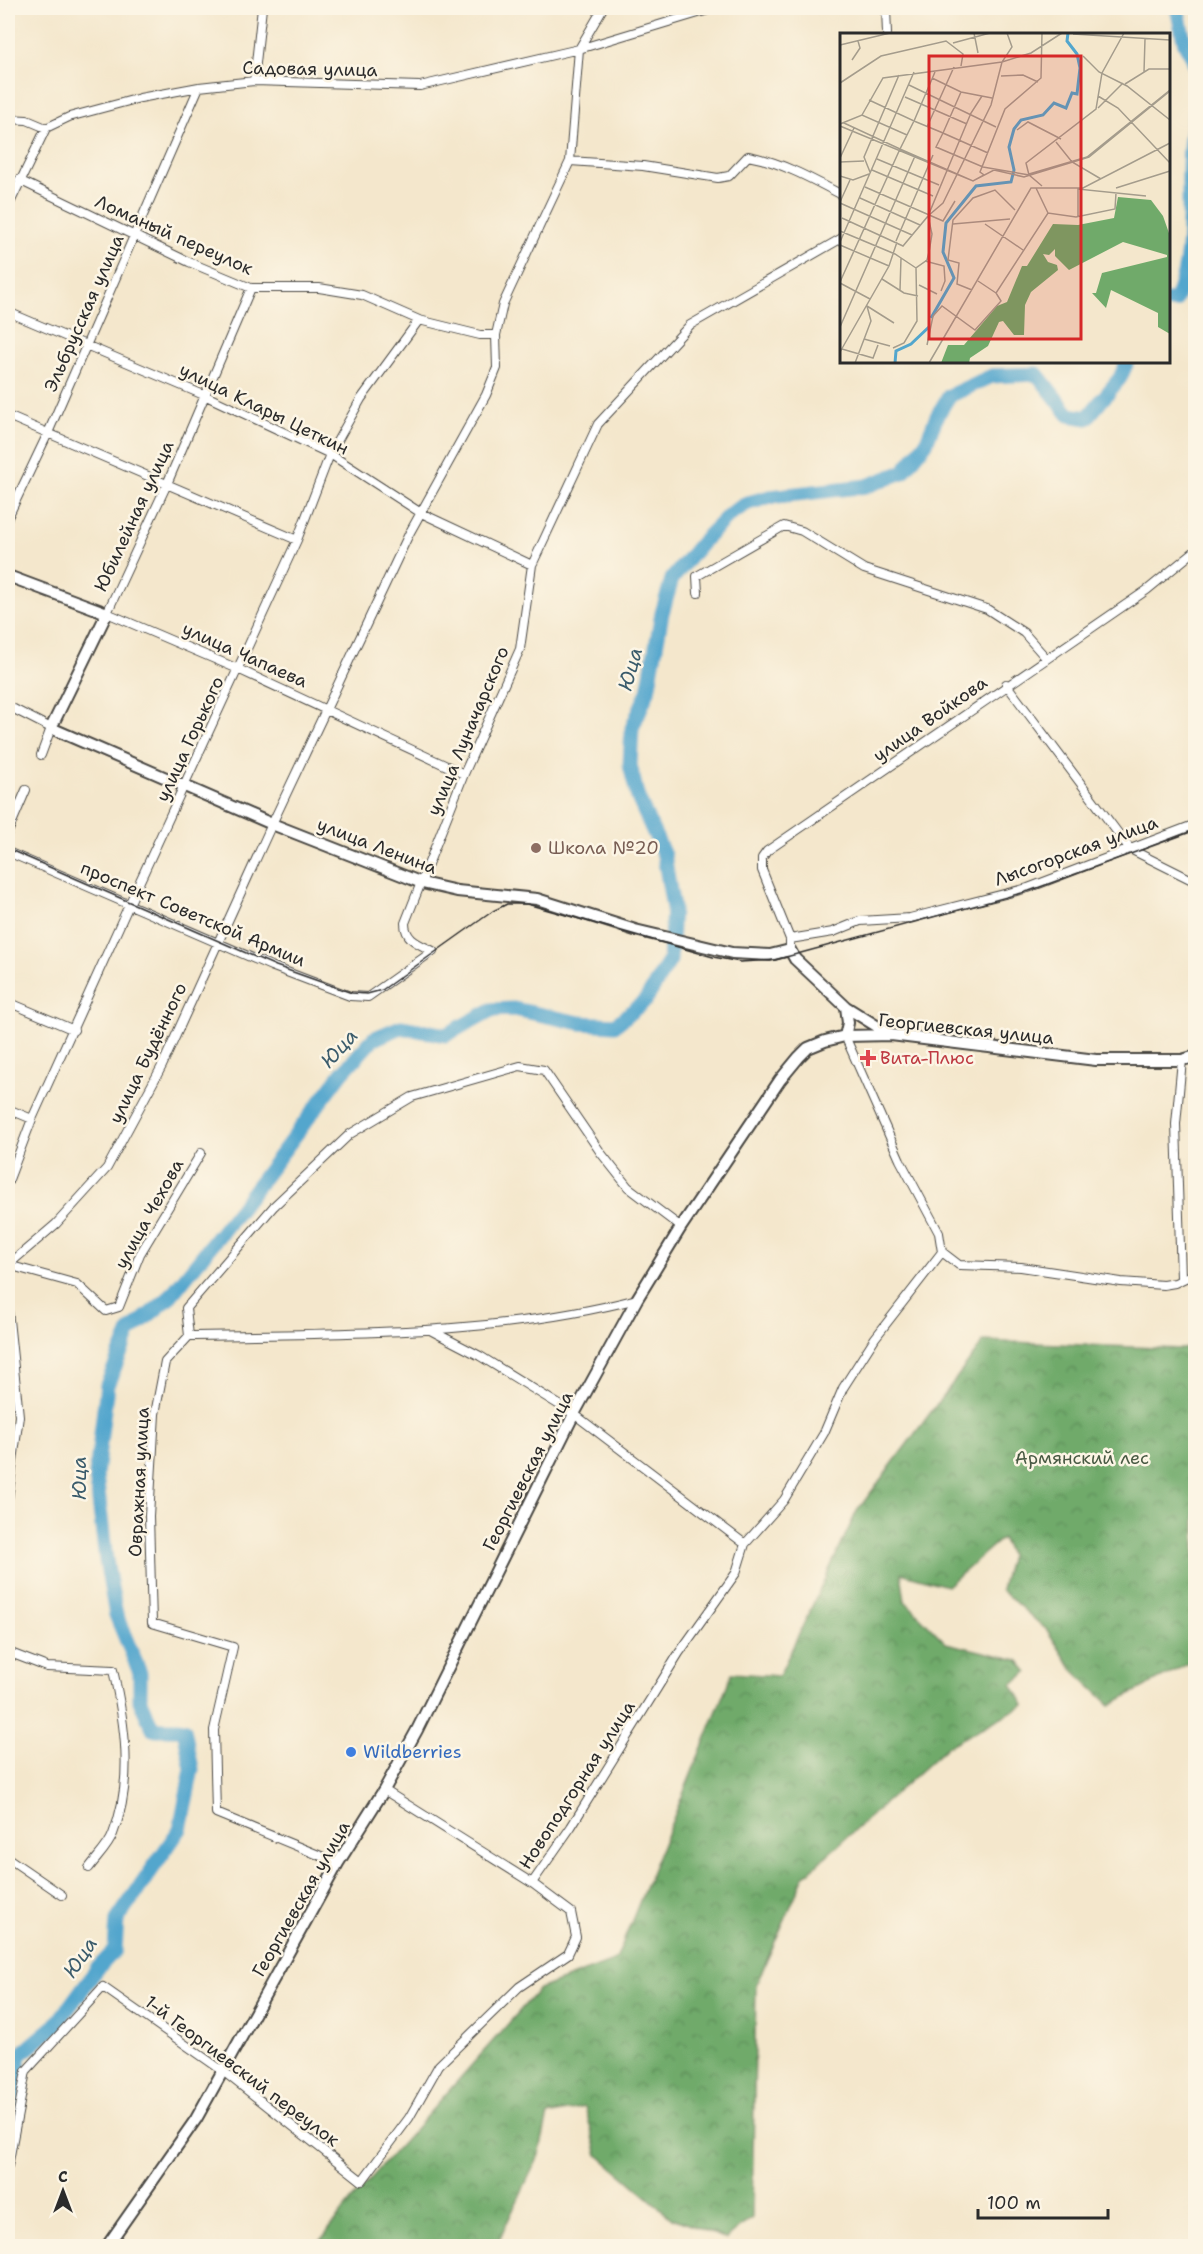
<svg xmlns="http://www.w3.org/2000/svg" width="1203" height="2254" viewBox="0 0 1203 2254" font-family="'Shantell Sans',sans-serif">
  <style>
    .forest { fill: url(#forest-crowns); stroke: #4e6a4a; stroke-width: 1.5 }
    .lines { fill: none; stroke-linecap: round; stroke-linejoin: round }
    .river { stroke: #52a6cd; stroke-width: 15 }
    .minor-casing { stroke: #494743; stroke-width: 10 }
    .secondary-casing { stroke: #494743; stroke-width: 14 }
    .minor { stroke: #fff; stroke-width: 8 }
    .secondary { stroke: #fff; stroke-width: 10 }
    .tram { stroke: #2b2b2b; stroke-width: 1.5 }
    .education-dot { fill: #8d6e63; stroke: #fcf5e5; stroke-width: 2 }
    .health-dot { fill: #e0444e; stroke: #fcf5e5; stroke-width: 2 }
    .shop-dot { fill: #3f7fe0; stroke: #fcf5e5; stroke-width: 2 }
    .labels { text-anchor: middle; stroke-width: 5; stroke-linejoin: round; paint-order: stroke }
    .street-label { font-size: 18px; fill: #2b2b2b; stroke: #fcf5e5 }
    .education-label { font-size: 18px; fill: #785e54; stroke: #fcf5e5; text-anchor: start }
    .health-label { font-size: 18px; fill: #be3a42; stroke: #fcf5e5; text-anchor: start }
    .park-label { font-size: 18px; fill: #485943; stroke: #fcf5e5 }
    .shop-label { font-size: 18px; fill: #366cbe; stroke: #fcf5e5; text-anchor: start }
    .water-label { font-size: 20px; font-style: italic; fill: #3b5c6c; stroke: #fcf5e5 }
    .inset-river { fill: none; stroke: #52a6cd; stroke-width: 3 }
    .inset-road { fill: none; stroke: #a49c8c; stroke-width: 1.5 }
    .view { fill: #d62828; fill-opacity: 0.15; stroke: #d62828; stroke-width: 3 }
    .inset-edge { fill: none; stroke: #2b2b2b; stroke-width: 3 }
  </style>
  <defs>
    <pattern id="forest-crowns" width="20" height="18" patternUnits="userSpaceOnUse" patternTransform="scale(1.5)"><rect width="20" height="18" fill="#70aa6a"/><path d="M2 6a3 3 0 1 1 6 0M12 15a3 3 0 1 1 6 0" fill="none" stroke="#5c8b57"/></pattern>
  </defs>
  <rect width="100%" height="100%" fill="#fcf5e5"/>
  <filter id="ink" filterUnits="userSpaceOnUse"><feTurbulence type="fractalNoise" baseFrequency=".0167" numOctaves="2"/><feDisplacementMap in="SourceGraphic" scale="12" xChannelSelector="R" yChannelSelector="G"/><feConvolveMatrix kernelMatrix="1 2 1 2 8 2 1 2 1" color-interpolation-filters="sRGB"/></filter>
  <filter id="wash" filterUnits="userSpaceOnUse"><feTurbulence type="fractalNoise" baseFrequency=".008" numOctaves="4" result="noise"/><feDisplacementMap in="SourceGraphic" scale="24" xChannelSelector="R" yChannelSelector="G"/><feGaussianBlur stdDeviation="1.35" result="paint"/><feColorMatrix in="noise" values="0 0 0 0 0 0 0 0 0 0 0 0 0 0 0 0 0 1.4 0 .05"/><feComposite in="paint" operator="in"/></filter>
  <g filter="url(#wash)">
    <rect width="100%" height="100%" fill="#f4e7cc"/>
    <path class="forest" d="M984,1341L1182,1349L1195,1347V1660L1110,1705L1073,1670L1047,1630L1001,1590L1010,1555L1002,1538L947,1586L901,1573L905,1601L946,1643L1018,1660L1028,1672L1012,1684L1024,1705L948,1746L804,1876L756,1985L752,2218L726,2239L672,2218L598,2155L585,2107L548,2115L539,2155L496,2246H316L351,2201L539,1989L616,1960L732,1673L779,1676L857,1511Z"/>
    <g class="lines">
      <path class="river" d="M1177,8L1185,44L1193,58L1196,69
        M1168,301H1175C1202,242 1179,174 1196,112
        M8,2119L20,2055L56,2025L97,1969L115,1950L117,1920L180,1829L192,1769L184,1729H153L140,1701V1673L116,1615L106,1560L96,1475L107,1385L130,1331L168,1299L240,1209L342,1073L373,1039L401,1027L446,1035L491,1010L514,1009L580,1023L615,1025L645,1001L670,960L673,908L664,855L638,798L630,765L632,728L648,691L662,613L672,579L702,542L731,513L748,503L770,497L867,486L903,472L926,443L937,416L949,396L992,376L1037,374L1069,415L1087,418L1120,378L1127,362"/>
    </g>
  </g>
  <g filter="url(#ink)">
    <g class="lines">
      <g class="minor-casing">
        <path id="minor" d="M886,8L887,34
          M254,81L262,8
          M8,119L27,120L46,128L69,117L140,98L199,87L254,81L420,86L579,49L715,8
          M570,161L643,166L718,178L729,176L748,156C781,162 812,179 842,195
          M19,180L189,262L251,288H319L362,295L419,320L480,335H496
          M8,207L46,128
          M251,288L167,484L107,613L238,669L464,774
          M8,312L206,396L330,454L421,513L532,565
          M8,416L297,540
          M8,517L48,433L199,87
          M698,593L697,576L784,526L802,531L864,569L987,609L1024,633L1046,658
          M1006,684L1130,849L1196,882
          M8,706L51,728L41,755
          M8,832L26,790
          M8,852L271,966L350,996L368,997L433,951C419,944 405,940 405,923L464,774L520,649L532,565L598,424L690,325L842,238
          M790,939L833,932L860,921L910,918L1028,888L1196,824
          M790,950V939L762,870V858L767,851L1147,590L1196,550
          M8,1002L74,1030
          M845,1036L900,1160L939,1233L942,1252
          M8,1109L32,1119
          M8,1182L32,1119L128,907L297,540L330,454L361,399L419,320
          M8,1265L56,1224L107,1168L162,1066L272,824L409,534L486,395L497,368L496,335L503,304L570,161L579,49L603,8
          M8,1265L77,1284L106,1311L119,1307L140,1254L201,1153
          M1181,1278L1176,1124L1182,1060H1187
          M8,1310L19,1416L8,1499
          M432,1331L480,1356L574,1414L745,1544
          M189,1336C339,1333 491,1337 637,1299
          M8,1652L47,1667L113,1670C125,1723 134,1781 113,1834C109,1846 96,1858 89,1868
          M384,1790L532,1883
          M8,1858L62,1895
          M338,1863L216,1813L214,1730L233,1647L152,1623L149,1516L155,1414L165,1362L189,1336L186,1308L274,1206L350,1134L412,1097L520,1066L544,1070L601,1153L628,1187L681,1227
          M8,2166L26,2071L103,1987L223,2071L362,2181L409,2118L439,2065L519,1987L568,1954L576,1937L571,1912L532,1883L571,1827L679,1653L736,1573L745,1544L784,1500L824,1433L843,1388L875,1338L942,1252L959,1265L1021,1267L1121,1282L1163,1285L1175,1283L1196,1273"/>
      </g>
      <g class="secondary-casing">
        <path id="secondary" d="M8,576L107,613L51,728L272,824L422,883L457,891L537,899L635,930L732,953L770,955L790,950L795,959L846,1007L891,1035
          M845,1036L848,1023L846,1007
          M107,2246L196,2119L338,1863L384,1790L417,1730L574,1414L637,1299L681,1227L780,1080L799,1057L808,1048L825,1041L845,1036L891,1035L1096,1060H1182L1196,1056"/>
      </g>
      <use href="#minor" class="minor"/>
      <use href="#secondary" class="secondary"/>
      <path class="tram" d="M8,849L276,966L352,993L367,994L382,990L493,911L507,904H527L713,957L740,962L775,960L1029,891L1196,830"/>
    </g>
  </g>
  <circle class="education-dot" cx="536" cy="848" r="6"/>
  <path class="health-dot" d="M865 1049h6v6h6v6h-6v6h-6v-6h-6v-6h6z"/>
  <circle class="shop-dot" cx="351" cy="1752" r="6"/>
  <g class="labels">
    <g class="street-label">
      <text transform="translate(310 69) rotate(1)" y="6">Садовая улица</text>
      <text transform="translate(174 235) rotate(24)" y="6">Ломаный переулок</text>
      <text transform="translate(84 313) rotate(-66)" y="6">Эльбрусская улица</text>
      <text transform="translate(264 409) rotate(26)" y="6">улица Клары Цеткин</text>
      <text transform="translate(134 516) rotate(-65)" y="6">Юбилейная улица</text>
      <text transform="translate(245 655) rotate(24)" y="6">улица Чапаева</text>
      <text transform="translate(930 719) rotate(-35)" y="6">улица Войкова</text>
      <text transform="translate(468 731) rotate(-67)" y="6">улица Луначарского</text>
      <text transform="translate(190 739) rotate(-65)" y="6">улица Горького</text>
      <text transform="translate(377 846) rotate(21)" y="6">улица Ленина</text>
      <text transform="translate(1076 851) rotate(-20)" y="6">Лысогорская улица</text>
      <text transform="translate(193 914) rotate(23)" y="6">проспект Советской Армии</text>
      <text transform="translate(966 1029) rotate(6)" y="6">Георгиевская улица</text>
      <text transform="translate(148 1053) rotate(-64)" y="6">улица Будённого</text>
      <text transform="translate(149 1214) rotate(-61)" y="6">улица Чехова</text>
      <text transform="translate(528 1471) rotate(-63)" y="6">Георгиевская улица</text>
      <text transform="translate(139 1482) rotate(-87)" y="6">Овражная улица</text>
      <text transform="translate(577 1785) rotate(-57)" y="6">Новоподгорная улица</text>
      <text transform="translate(301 1899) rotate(-60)" y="6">Георгиевская улица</text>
      <text transform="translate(242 2071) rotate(37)" y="6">1-й Георгиевский переулок</text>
    </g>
    <g class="education-label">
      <text x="548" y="854">Школа №20</text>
    </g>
    <g class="health-label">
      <text x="880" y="1064">Вита-Плюс</text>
    </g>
    <g class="park-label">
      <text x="1082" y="1464">Армянский лес</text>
    </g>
    <g class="shop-label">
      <text x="363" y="1758">Wildberries</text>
    </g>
    <g class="water-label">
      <text transform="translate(630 669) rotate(-75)" y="7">Юца</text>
      <text transform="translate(339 1048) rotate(-48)" y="7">Юца</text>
      <text transform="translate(79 1478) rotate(-90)" y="7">Юца</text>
      <text transform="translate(80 1957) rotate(-56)" y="7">Юца</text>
    </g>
  </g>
  <g transform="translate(840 33)">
    <rect width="330" height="330" fill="#f4e7cc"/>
    <path d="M278,164L311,167L323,183L330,203V301L318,294V280L271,257L266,275L252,260H256L262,240L327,224V222L283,209L229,237L215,223V216L209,222L203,221L208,229L217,232L218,237L191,259L185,272L184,302H174L163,288L159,289L148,313L130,325L129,330H101L108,312H124L157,273L167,269L182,233H187L213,191L238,192L274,185Z" fill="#70aa6a"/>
    <path class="inset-river" d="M91,285L114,245L103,219L106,190L136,153L171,149L174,137L169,114L174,96L181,87L203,82L214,70L226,75L232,60L237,61L240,35L237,21L227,8L228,0M55,330L56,318L71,311L90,293"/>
    <path class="inset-road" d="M134,0L138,20M233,1L330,7M113,10L150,0M0,12L50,0M243,23L259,39L287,53L330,87M12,27L20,15L18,8M304,39L305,6M161,43L183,42L198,49M92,45L121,59L152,65M0,50L41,23L106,8L123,21L121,33M285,51L309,36H330M69,52L156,94M121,59L103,100L148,120M258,63L278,75L330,130M65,64L127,91M29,67L74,88L95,39M258,75L283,50M22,82L43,45L162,29L191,20L222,0M4,90L60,116L74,88L103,100L96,114L143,134L189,142L202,153M0,91L22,82L67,102M0,93L133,148L154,137L184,144L249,124L330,58M87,94L114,34M177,97L188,89L221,106M216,109L232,129L261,146M0,125L14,95M37,126L99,152M0,129L24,128M32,137L93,163M30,139L24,124L59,42M189,141L247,124L330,57M189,142L186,130L256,76L262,40L284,0M0,143L13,147L29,141M25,154L103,188L115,168M196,155L208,180M276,155L330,138M20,165L80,192M0,169L10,147M0,170L72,202M238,183V156L306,163M2,185L63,213L88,183L131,80L142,63M113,191L170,186M145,191L183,217M0,198L55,221L76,235M56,208L93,122M0,209L74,39M0,212L49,233M85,228L104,233L105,248L101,258M42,246L64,260L78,263M138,248L156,260M0,249L60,116L133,148L144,142L140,139L165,76L201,45L202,0M0,250L30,266M79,252L97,261M60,257L61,225M132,257L117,251L119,230L108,227L113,187L133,165L155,157L175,177M27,273L54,290M0,294L75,123M24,306L50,313M87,312L93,283L102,273L135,297L161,268L156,260L208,180L236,184L275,176L276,160M53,315L64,310L77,288L76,235L87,227L89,219L92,201L88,183L103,170L151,72L162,29L172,14L167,0M2,316L33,325L38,312M0,319L49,233L57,209M15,330L31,288L27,273M89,330L191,155H243L330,110"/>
    <path class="view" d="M89,23H241V306H89Z"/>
    <rect width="330" height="330" class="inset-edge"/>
  </g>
  <rect width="1203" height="2254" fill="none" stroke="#fcf5e5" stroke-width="30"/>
  <g transform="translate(63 2191)" stroke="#fcf5e5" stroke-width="4.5" paint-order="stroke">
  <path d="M0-4.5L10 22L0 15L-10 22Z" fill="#2b2b2b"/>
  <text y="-9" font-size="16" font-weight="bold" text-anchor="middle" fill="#2b2b2b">С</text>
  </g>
  <path d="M978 2209v9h130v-9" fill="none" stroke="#2b2b2b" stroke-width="3"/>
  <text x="987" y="2209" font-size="18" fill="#2b2b2b" stroke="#fcf5e5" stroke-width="4.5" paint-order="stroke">100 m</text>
</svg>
